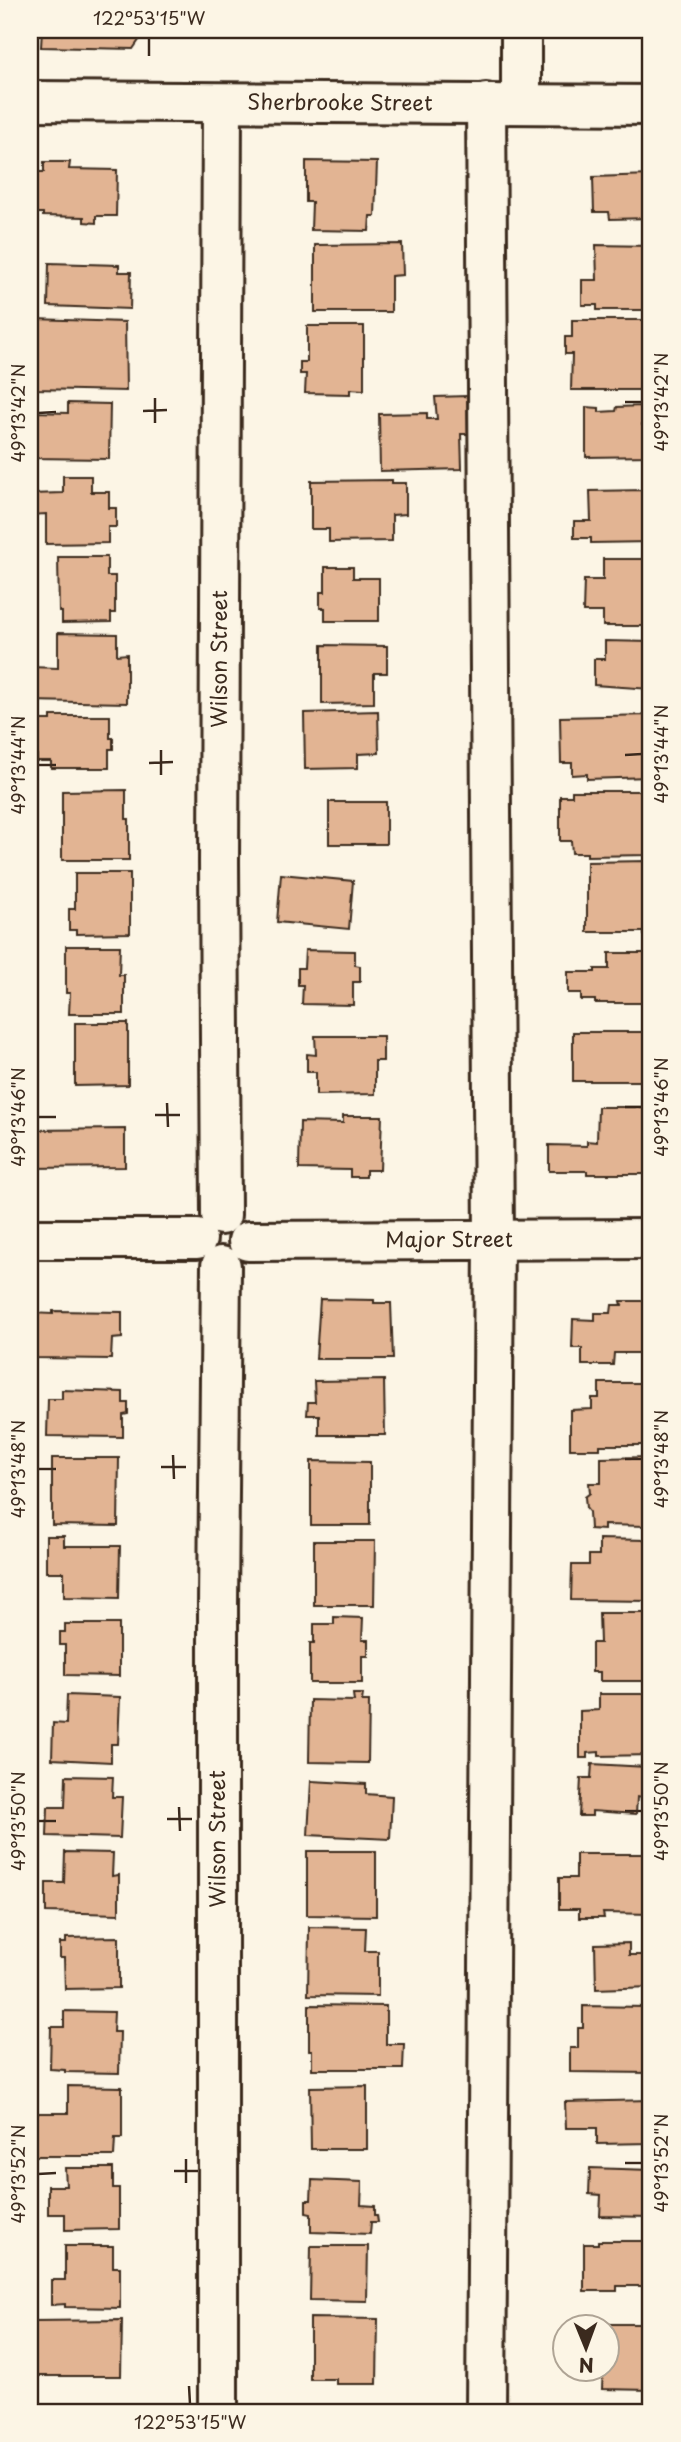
<svg xmlns="http://www.w3.org/2000/svg" width="681" height="2442" viewBox="0 0 681 2442" font-family="'Playpen Sans',sans-serif">
  <style>
    .building { fill: #e2b493; stroke: #3b2a1e; stroke-width: 2 }
    .lines { fill: none; stroke-linecap: round; stroke-linejoin: round }
    .minor-casing { stroke: #3b2a1e; stroke-width: 44 }
    .minor { stroke: #fcf5e5; stroke-width: 38 }
    .ticks { fill: none; stroke: #3b2a1e; stroke-width: 2.5 }
    .labels { text-anchor: middle; stroke-width: 7; stroke-linejoin: round; paint-order: stroke }
    .street-label { font-size: 21px; fill: #3b2a1e; stroke: #fcf5e5 }
    .neatline { fill: none; stroke: #3b2a1e; stroke-width: 2.5 }
    .ticks-label { font-size: 18px; text-anchor: middle; fill: #3b2a1e }
  </style>
  <rect width="100%" height="100%" fill="#fcf5e5"/>
  <filter id="ink" filterUnits="userSpaceOnUse"><feTurbulence type="fractalNoise" baseFrequency=".0143" numOctaves="2"/><feDisplacementMap in="SourceGraphic" scale="14" xChannelSelector="R" yChannelSelector="G"/><feConvolveMatrix kernelMatrix="1 2 1 2 8 2 1 2 1" color-interpolation-filters="sRGB"/></filter>
  <g filter="url(#ink)">
    <path class="building" d="M42,30H146L133,49L41,47Z
      M306,161L377,162L375,216H370L369,231L311,230L312,202H306Z
      M44,162H70L69,169L117,170L116,216H96V223L84,222V217L43,216V213H30V172H44Z
      M651,175V218L610,219L609,212H594L593,177Z
      M402,244L403,275L391,276V312H315V245Z
      M596,245L651,246V310H597V305H582V280H597Z
      M49,263L119,265V272H131L130,309L48,306Z
      M34,319L125,322L126,391L35,389Z
      M572,320H651V390H571L572,354H565V337H572Z
      M307,326H364V390L350,389V394L305,393L306,374H300V362H307Z
      M467,396L468,434H461L462,469L380,471L379,414L427,413V419H437L435,397Z
      M68,403L110,404L109,459L30,458V424L35,412L68,413Z
      M642,406V425H651V456L586,457V407L599,408V412L616,411L617,407Z
      M63,476H91V492H109V508H116V527H108V543L46,544V514L30,515V494L63,493Z
      M392,480V483H406V514L392,515V541L329,542V529H311V481Z
      M646,490V508H651V542L591,543V538H574V521H591L590,491Z
      M58,557H107V576H115V613H111V622L62,623V612H59Z
      M603,559H651V626H603V612H583L584,580H603Z
      M325,567H353V578H379V621H325V608H320V592H325Z
      M58,633L117,634V655L127,654V703L30,701V667L58,668Z
      M605,641L651,642V689L594,685V659H605Z
      M322,645L387,646V673H374V703L322,704Z
      M378,711L379,753L358,754V768L305,769L304,713Z
      M651,715V729H648L649,777L587,779V774L572,775V763H561L560,717Z
      M51,716H110V738H113V749H109V768H51V761H37L36,720H51Z
      M126,790V819H129V860H62V791Z
      M572,791H651L649,855L587,856V853H572L571,841H560V796H572Z
      M329,802H386V844H329Z
      M649,861L651,935H644V932H587V862Z
      M75,873H130V933L76,934V930H69V909H75Z
      M281,874L353,881L349,929L277,922Z
      M66,946H120L119,975H124V1014H69L70,993H66Z
      M305,950L355,951V965L360,966V982H353V1005L302,1004L303,985H298V968H304Z
      M609,953H651V1003H595V1000H581V993H568V972H595V969H609Z
      M75,1023H128V1085L75,1086Z
      M573,1032H651V1081H573Z
      M315,1036H383V1061H375V1094L316,1095V1072H307V1054L316,1055Z
      M598,1107H651V1174H587V1171H549V1145L587,1146V1141L597,1142Z
      M343,1116H382L380,1170H366V1177H350V1170L299,1169L300,1122L343,1123Z
      M125,1129V1167L30,1168V1130Z
      M320,1299L374,1300V1303H391L393,1359H316Z
      M621,1301H651V1353H614L613,1365H582V1348H572L573,1319L595,1320V1313H611L612,1305H622Z
      M53,1311L122,1312V1338L112,1339L111,1359L34,1358L35,1332H31V1313L53,1314Z
      M384,1380L385,1435H319V1415H307L308,1402H315L314,1381Z
      M599,1383H647L646,1403H651V1445H600V1449H570V1410L592,1409V1398H599Z
      M62,1390L123,1392V1403H128V1414L123,1415V1437L47,1436L48,1399H62Z
      M651,1457V1508L645,1507L646,1526L604,1525V1530L590,1529L589,1512L586,1508L585,1497L590,1493L589,1483H601V1458Z
      M52,1458H119L118,1526L52,1525Z
      M311,1461L370,1462V1525H311Z
      M46,1536H64V1546H120L119,1598L64,1597V1572H46Z
      M599,1539L646,1540V1559L651,1560V1601L571,1600L572,1565H589V1555H599Z
      M314,1541H375L374,1605H314Z
      M599,1613H651V1663H646V1681H600V1672H592V1643H600Z
      M334,1617L363,1618L362,1640H368V1656H362V1683H310V1643H314V1624H334Z
      M65,1624H119V1676L65,1675V1645H60V1632H65Z
      M353,1694H363L362,1701H369L368,1763L309,1762L310,1700L354,1701Z
      M599,1694H646V1714H651V1755L599,1756V1752L587,1753V1758H580V1711L599,1710Z
      M67,1695L120,1697L118,1744H111V1762L52,1759L53,1723L66,1724Z
      M592,1764L647,1767L645,1798L637,1797L636,1814L592,1811V1816H579L581,1778H591Z
      M66,1776L113,1777L112,1797H122L120,1838L47,1836L48,1807H65Z
      M311,1781L366,1784V1794L392,1796L390,1839L308,1835Z
      M307,1851H376V1916L307,1915Z
      M65,1852L113,1853L112,1876L119,1875V1914L46,1912V1883H64Z
      M576,1854H647V1873H651V1914L603,1913L604,1918H579V1909H559V1878H576Z
      M309,1927L366,1928L365,1951H378V1996L308,1995Z
      M119,1937V1988L65,1989L64,1958H60V1943H66V1938Z
      M629,1943V1955H651V1987L596,1989L595,1944Z
      M309,2005L386,2006V2044H404L403,2069H312V2050H309Z
      M583,2006L646,2007V2042H651V2073L570,2072V2048H578V2028H583Z
      M64,2011L114,2012L113,2032H120L119,2073L65,2072V2070L50,2069L51,2027H64Z
      M68,2086L122,2087V2138H115L114,2156H30V2113H68Z
      M367,2086V2149H311L310,2087Z
      M651,2100V2143L597,2144V2128H566L565,2102Z
      M65,2168H113V2188H119V2229L65,2230V2214H48V2186H66Z
      M590,2168L651,2170V2217L600,2216L601,2195L589,2194Z
      M312,2180L362,2182L361,2205L375,2206V2215H377L378,2222H371L370,2234L311,2232V2214L306,2213V2200H311Z
      M598,2241H651V2286H617V2291H584V2244H598Z
      M65,2246H113V2267H120V2308L65,2307V2304L51,2305V2280H65Z
      M311,2246H368L367,2301L310,2300Z
      M310,2318L378,2319L377,2384H336V2379H310Z
      M122,2320L121,2376H34V2374H30V2325H34V2321Z
      M603,2324H651V2390L602,2389L603,2368H608V2326H603Z"/>
    <g class="lines">
      <g class="minor-casing">
        <g id="minor">
          <path d="M521,30V103"/>
          <path id="s1" d="M30,101L651,105"/>
          <path id="s2" d="M221,1215L219,863L222,103"/>
          <path d="M30,1239H197"/>
          <path id="s3" d="M248,1241L651,1239"/>
          <path d="M218,2412V1604L221,1266"/>
          <path d="M486,2412L494,1238L486,103"/>
        </g>
      </g>
      <use href="#minor" class="minor"/>
    </g>
  </g>
  <path class="ticks" d="M149,38V56M155,398V423M625,402H642M143,411L167,410M38,413L56,412M161,750V775M625,755L642,754M149,763L173,762M38,765H56M167,1103L168,1127M625,1107H642M155,1115H180M38,1117H56M173,1455L174,1479M625,1459H642M161,1467H186M38,1469H56M179,1807L180,1831M625,1811H642M167,1819H192M38,1821H56M186,2159V2183M625,2163H642M174,2171H198M38,2174L56,2173M189,2386L190,2404"/>
  <g class="labels">
    <g class="street-label">
      <text dy="7" stroke="none"><textPath href="#s1" startOffset="310">Sherbrooke Street</textPath></text>
      <text dy="7" stroke="none"><textPath href="#s2" startOffset="556">Wilson Street</textPath></text>
      <text dy="7" stroke="none"><textPath href="#s3" startOffset="201">Major Street</textPath></text>
      <text transform="translate(218 1839) rotate(-90)" y="7">Wilson Street</text>
    </g>
  </g>
  <rect width="681" height="2442" fill="none" stroke="#fcf5e5" stroke-width="77"/>
  <g transform="translate(586 2348) rotate(179)"><circle r="33" fill="#fcf5e5" stroke="#afa495" stroke-width="2"/>
  <path d="M0-5L12 26L0 18L-12 26Z" fill="#3b2a1e"/>
  <text y="-10" font-size="19" font-weight="bold" text-anchor="middle" fill="#3b2a1e">N</text>
  </g>
  <rect x="38" y="38" width="604" height="2366" class="neatline"/>
  <g class="ticks-label">
    <text x="149" y="25">122°53'15"W</text>
    <text transform="translate(662 402) rotate(-90)" y="6">49°13'42"N</text>
    <text transform="translate(19 413) rotate(-90)" y="6">49°13'42"N</text>
    <text transform="translate(662 754) rotate(-90)" y="6">49°13'44"N</text>
    <text transform="translate(19 765) rotate(-90)" y="6">49°13'44"N</text>
    <text transform="translate(662 1107) rotate(-90)" y="6">49°13'46"N</text>
    <text transform="translate(19 1117) rotate(-90)" y="6">49°13'46"N</text>
    <text transform="translate(662 1459) rotate(-90)" y="6">49°13'48"N</text>
    <text transform="translate(19 1469) rotate(-90)" y="6">49°13'48"N</text>
    <text transform="translate(662 1811) rotate(-90)" y="6">49°13'50"N</text>
    <text transform="translate(19 1821) rotate(-90)" y="6">49°13'50"N</text>
    <text transform="translate(662 2163) rotate(-90)" y="6">49°13'52"N</text>
    <text transform="translate(19 2174) rotate(-90)" y="6">49°13'52"N</text>
    <text x="190" y="2429">122°53'15"W</text>
  </g>
</svg>
